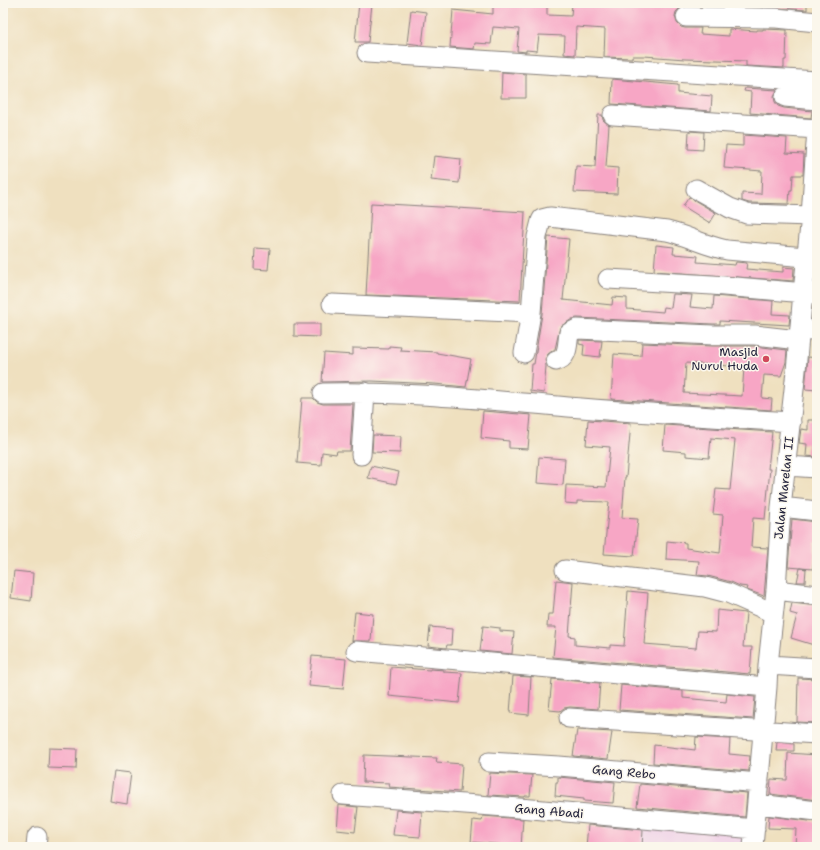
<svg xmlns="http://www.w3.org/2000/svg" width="820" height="850" viewBox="0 0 820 850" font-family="'Shantell Sans',sans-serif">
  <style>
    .built { fill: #efd0e7 }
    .building { fill: #f7a6c5; fill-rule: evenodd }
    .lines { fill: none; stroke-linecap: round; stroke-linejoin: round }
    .minor-casing { stroke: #88817d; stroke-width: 21 }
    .minor { stroke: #fff; stroke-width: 19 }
    .poi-dot { fill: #d1495b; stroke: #fbf7ec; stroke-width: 1.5 }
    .labels { text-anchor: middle; stroke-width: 3; stroke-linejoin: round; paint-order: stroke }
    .poi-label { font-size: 12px; fill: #22223b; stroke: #fbf7ec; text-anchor: end }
    .street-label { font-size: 12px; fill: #22223b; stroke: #fbf7ec }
  </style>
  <rect width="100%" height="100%" fill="#fbf7ec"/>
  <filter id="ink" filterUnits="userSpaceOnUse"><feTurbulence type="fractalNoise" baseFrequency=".025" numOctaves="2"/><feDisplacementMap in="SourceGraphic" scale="8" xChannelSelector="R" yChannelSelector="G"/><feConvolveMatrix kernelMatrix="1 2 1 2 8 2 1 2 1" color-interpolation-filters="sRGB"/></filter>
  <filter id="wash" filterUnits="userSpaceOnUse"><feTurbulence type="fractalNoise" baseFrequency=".012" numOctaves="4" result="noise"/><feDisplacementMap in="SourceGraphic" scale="16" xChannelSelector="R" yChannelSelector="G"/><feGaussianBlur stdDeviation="0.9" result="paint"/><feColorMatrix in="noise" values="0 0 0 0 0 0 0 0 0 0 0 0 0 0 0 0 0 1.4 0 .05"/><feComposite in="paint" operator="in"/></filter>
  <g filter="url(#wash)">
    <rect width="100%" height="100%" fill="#efe0bf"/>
    <path class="built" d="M607,819L746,832L745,847H605Z"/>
    <g id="blocks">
      <path class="building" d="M359,3L372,4L368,42H355Z
        M493,3H547V15L571,16L572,3H703V6H686L680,8L676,12L675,16L677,23L681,27L685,28H701L700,34L729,36V29L757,31V30H763V29L787,30L786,60H784V68L746,66V61L685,59L644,56H632V58L604,57L605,29L576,27L575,55L564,54L565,36L539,35L537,51L526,50V52L517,51L519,29L493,27L491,44L475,43L474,49L450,47L453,10L493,14Z
        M760,3H807V10L760,7Z
        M411,10L426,12L422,45L407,43Z
        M502,72L526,74V98H501Z
        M612,79L678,85V93L712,96L711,111L611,104Z
        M745,88L777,90L774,96L775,102L778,106L784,108L812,111L811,118L750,113L751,92L744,91Z
        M598,115H602L603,120L609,125L606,167L618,168L617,194L574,192L576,166L595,167Z
        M689,131L704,132L703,150L688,149Z
        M743,135L787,138L786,153L804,154L803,175H793L792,190H790L789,204L749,203L742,201V193L761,194L762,171L724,168L726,145L743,146Z
        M434,156L461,159L459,183L431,180Z
        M689,197L716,213L710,223L683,206Z
        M371,203L525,212L520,301L366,295Z
        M548,237L569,239L563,300L612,305L613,297L627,298V309L663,312L664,307L671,308L673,294L692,295L690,307L713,309L714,296L773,301L772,314L790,315L789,325L720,321V324H713L577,318L572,319L560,327L555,349L548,354L545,359L546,366L544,393L530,391L532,364H534L542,314Z
        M656,245L674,247L673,254L698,256L697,262L735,265L736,262L747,263L746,269L783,272V267L794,268L793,281L654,271Z
        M255,248L270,249L268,270L254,269Z
        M294,324H320V337L294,336Z
        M579,340L602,341L600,357L583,355L584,345L579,344Z
        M642,343L713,346H754L787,350L786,362L781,376L764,375L762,398L772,399L771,410L611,399L614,354L641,356ZM686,363L744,367L742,396L684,393Z
        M389,346L401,347L400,350L437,352V353L471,359L466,387L435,384L372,381L322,382L324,353L353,355V348L389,349Z
        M808,357L817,358V390L805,389Z
        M302,398H313L317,402L323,404H353L350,451H337L336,454L322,452L321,465L297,463Z
        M483,411L531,415L528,449L509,448V441L481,438Z
        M588,420L631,423L626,477H625L622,518L638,519L634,556L604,554L609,502L577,501V504L565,503L566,485L606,487L610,447L586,445Z
        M808,420H817V457L806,456L807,444L799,443L801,429L808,430Z
        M665,425L772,432L768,469H770L765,519L753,518L751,547L768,548L764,596L747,590L748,587L740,586L731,582L708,576L697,575L699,561L666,559L667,541L686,543V548L720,553L723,515L713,514L716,489L730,490L735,440L711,438L709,458L686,456V452L663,450Z
        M373,435L401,436L400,453L372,452Z
        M539,457L565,459L563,485L537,483Z
        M371,466L399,472L396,484L368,478Z
        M792,519L817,522V542H815L813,569L788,567Z
        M800,568L806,569L805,582H797Z
        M14,571L33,573L31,601L11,598Z
        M556,580L573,582L569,636L575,637V645L610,648V645L624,646L628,591L648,593L644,644L696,648L698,631L716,632L717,610L746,613L743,647H752L750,674L553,657L556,627H547L548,614H553Z
        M792,603L817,606V646L791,638L797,615L790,613Z
        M355,612L373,614L371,641H352Z
        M483,626L500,628V631L514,632L512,654L480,651Z
        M430,627L452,629L451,645H447L446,648L428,646Z
        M312,656L346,659L343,689L309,686Z
        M391,667L430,670V669L444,670V672L462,673L459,703L389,696Z
        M513,676L531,677L529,715L510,713Z
        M798,678L817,679V723L797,722Z
        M552,679L600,683L598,709L570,707L564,708L560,711L549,710Z
        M621,685L683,691V698L726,702L727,694L755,697L753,719L619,710Z
        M577,730L612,732L608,759L573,756Z
        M696,737L730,739L729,754L750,756L749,771L653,763L654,745L695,750Z
        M777,742L794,744V751H776Z
        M49,748L77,749L76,769L48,768Z
        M788,753L817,755V800L770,794L771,779L787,780Z
        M364,755L437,758L436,762L462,764L460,792L389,787L390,783L363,782Z
        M114,771L131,773L127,804L110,801Z
        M490,773L532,775L530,796H525V797L488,795Z
        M558,777L615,782L613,803L584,801V799L555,796L556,782H558Z
        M640,784L747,793L745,817L637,807Z
        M339,805L358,807L355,832L337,830Z
        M396,810L422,812L420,837L393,835Z
        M483,816L523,819L521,847H507V845L471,842L473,820L482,821Z
        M769,816L817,822V847L795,846L796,829L768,828Z
        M588,825L643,830L642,847H586Z"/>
    </g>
  </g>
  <g filter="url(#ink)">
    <use href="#blocks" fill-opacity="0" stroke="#88817d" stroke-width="1"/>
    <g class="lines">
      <g class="minor-casing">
        <path id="minor" d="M686,17L776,18L817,22
          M367,53L817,81
          M785,97L817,100
          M613,115L817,129
          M696,189L730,208L747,214L811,216
          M608,279L712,285L817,294
          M332,304L531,313
          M800,330L817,331
          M524,353L531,313L537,237L541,221L542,219L550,217L667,231C688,236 706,246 727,250L817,258
          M556,361C569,358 567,344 569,333L577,329L713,335H755L798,340
          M323,393C405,391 486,400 568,407C642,413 716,417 791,422
          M361,455L365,392
          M787,466L817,468
          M781,507L817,511
          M565,570L705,587L728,593L773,613
          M776,590L817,595
          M356,651L767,687
          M768,665L817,668
          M569,718L817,734
          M489,762L559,766L759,783
          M343,795L532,809L755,829
          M758,804L817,811
          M36,847L37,837
          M753,847L767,687L768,665L776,590L781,507L796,371L803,292L811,216L817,129"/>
      </g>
      <use href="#minor" class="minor"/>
    </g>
  </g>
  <circle class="poi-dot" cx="766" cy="359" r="4"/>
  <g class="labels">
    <g class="poi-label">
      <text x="758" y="356">Masjid<tspan x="758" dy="14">Nurul Huda</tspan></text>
    </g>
    <g class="street-label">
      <text transform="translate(784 488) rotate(-84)" y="4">Jalan Marelan II</text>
      <text transform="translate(624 772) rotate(5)" y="4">Gang Rebo</text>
      <text transform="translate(549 811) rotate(5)" y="4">Gang Abadi</text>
    </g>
  </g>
  <rect width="820" height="850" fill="none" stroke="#fbf7ec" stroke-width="16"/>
</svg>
